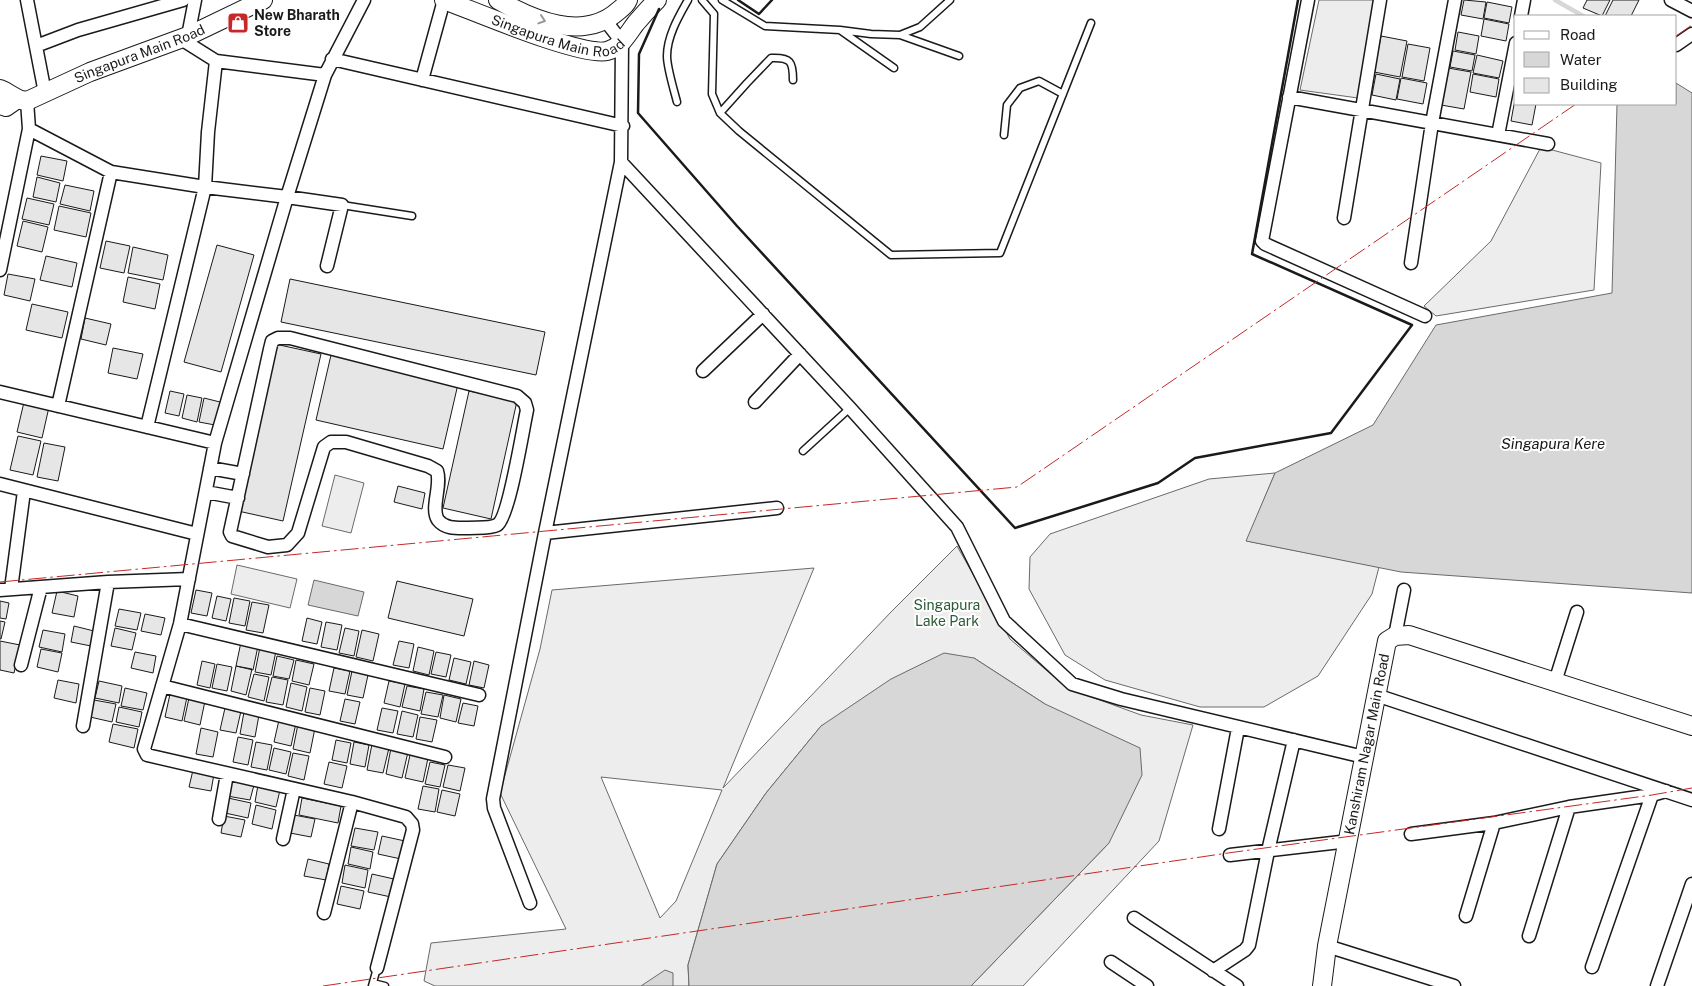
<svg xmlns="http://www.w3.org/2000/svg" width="1692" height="986" viewBox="0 0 1692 986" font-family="'Public Sans',sans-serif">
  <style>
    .built { fill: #ededed; stroke: #6a6a6a; fill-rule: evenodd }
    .water { fill: #d7d7d7; stroke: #6a6a6a }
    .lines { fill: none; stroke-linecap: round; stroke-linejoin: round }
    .stream { stroke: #d7d7d7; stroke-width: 4.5 }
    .building { fill: #e6e6e6; stroke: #1a1a1a }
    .lane-casing { stroke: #1a1a1a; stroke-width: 9 }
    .street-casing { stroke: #1a1a1a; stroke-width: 15 }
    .secondary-casing { stroke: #1a1a1a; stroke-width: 20 }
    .lane { stroke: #fff; stroke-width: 6 }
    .street { stroke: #fff; stroke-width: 12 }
    .secondary { stroke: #fff; stroke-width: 18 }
    .wall { stroke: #1a1a1a; stroke-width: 2.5 }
    .power { stroke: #c62828; stroke-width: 1; stroke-dasharray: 18 4 2.5 4; stroke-linecap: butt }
    .oneway { stroke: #989898 }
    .labels { text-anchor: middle; stroke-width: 4; stroke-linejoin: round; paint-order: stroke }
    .poi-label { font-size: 14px; font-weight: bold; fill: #1a1a1a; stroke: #fff; text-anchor: start }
    .street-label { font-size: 14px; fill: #1a1a1a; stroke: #fff }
    .park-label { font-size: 14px; fill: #2b5a34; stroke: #fff }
    .water-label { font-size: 15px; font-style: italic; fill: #1a1a1a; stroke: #fff }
  </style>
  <rect width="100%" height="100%" fill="#fff"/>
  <path class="built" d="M1319,0H1374L1358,98L1300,90Z
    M1541,147L1601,163L1594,290L1436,316L1424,306L1491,241Z
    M1275,473L1247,541L1379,567L1372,594L1318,676L1264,707H1200L1105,680L1065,655L1029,589L1030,557L1050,534L1209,479Z
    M335,475L364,483L351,533L322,526Z
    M957,546L1010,639L1067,688L1141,715L1193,725L1159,841L1023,986H971L1109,843L1045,704L974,658L821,726L766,793L717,864L688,965L689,986H435L424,981L431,943L566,929L500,793L540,649L552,590L814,568L723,788L891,612ZM601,777L722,790L676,901L660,918Z
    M237,565L297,579L290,608L231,594Z"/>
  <path class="water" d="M1676,83L1692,93V593L1401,572L1246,541L1275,473L1373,425L1436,325L1612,293L1617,104H1676Z
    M314,580L364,592L358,616L308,605Z
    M944,653L974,658L1045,704L1140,748L1142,775L1109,843L971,986H689L688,965L717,864L766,793L821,726L891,679Z
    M665,970L673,973V986H641Z"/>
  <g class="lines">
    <path class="stream" d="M1555,0L1583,16"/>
  </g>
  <path class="building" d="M1464,0L1486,2L1483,19L1461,15Z
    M1587,0H1610L1602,16L1583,8Z
    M1613,0H1639L1631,16H1605Z
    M1487,2L1512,7L1509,23L1484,18Z
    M1484,19L1509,24L1506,41L1481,36Z
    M1458,32L1479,36L1476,54L1455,50Z
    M1381,36L1407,41L1400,77L1374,72Z
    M1408,44L1430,48L1424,81L1402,77Z
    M1453,51L1475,55L1472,71L1450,67Z
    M1477,55L1503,61L1499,78L1473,73Z
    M1448,68L1471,72L1464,109L1441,105Z
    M1376,74L1400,79L1396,100L1372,95Z
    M1473,74L1499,79L1496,97L1470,92Z
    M1401,78L1427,83L1423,104L1397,99Z
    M1515,99L1516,104H1536L1532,125L1511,121Z
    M41,156L67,161L63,181L37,175Z
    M37,177L60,183L56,202L33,197Z
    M65,185L94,191L90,211L60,204Z
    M27,198L54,204L49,225L22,219Z
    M59,206L91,213L86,237L54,230Z
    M23,221L48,227L42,252L17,246Z
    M106,241L130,246L124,273L100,268Z
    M217,245L254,255L221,372L184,362Z
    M133,247L168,255L163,280L128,273Z
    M46,256L77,263L72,287L40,280Z
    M8,274L35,279L30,301L4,295Z
    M128,277L160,284L155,309L123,302Z
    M290,279L545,332L536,375L281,322Z
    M32,304L68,312L62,338L26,330Z
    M85,318L111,324L106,345L81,339Z
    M275,344L321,354L283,521L238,511Z
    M113,348L143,354L137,379L108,373Z
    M331,355L458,384L443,449L316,420Z
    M170,391L184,394L179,416L165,413Z
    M469,391L517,401L491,519L443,508Z
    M187,395L202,398L197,422L182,418Z
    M204,398L220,402L215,425L199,422Z
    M24,402L49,407L42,438L17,432Z
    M18,436L41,441L33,475L10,470Z
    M44,443L65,447L58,481L37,477Z
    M398,486L425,493L422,509L394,502Z
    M397,581L473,599L464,636L388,618Z
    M196,590L212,593L207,616L191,613Z
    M57,591L78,596L74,617L52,613Z
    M217,596L231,599L226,621L212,618Z
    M234,598L250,601L245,626L229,623Z
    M0,601L9,603L6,619L0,618Z
    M252,602L269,605L263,633L246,630Z
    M119,609L141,613L137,630L115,626Z
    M145,614L165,618L161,635L141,631Z
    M307,618L322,622L317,644L302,641Z
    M0,621L5,622L1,639H0Z
    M326,622L342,625L337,650L321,647Z
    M74,626L94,631L91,646L71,642Z
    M115,628L136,633L132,650L111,646Z
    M345,628L359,631L354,656L339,653Z
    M43,630L65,634L62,652L39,647Z
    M362,630L379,634L373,661L356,657Z
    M0,641L20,645L14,673L0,670Z
    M399,641L414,644L409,668L393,665Z
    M241,642L258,646L253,670L236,666Z
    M260,647L276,651L271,675L255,672Z
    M418,647L434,651L429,675L413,671Z
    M41,649L62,653L58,672L37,667Z
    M135,652L156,656L153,673L131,668Z
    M436,652L451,655L446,677L431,674Z
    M277,656L294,660L289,679L273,676Z
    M454,658L471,662L466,684L449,680Z
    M296,660L314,664L309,685L292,681Z
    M202,661L215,664L210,688L197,685Z
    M474,661L489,665L484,688L469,685Z
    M217,664L232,667L227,691L212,688Z
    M236,666L252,669L246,695L231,691Z
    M334,668L350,671L345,694L329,691Z
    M352,671L368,675L363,698L347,695Z
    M254,674L269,677L264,701L248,697Z
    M272,677L288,680L283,705L266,702Z
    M58,680L79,684L76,703L54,698Z
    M99,681L122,686L119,703L95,698Z
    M389,681L405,684L400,707L384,703Z
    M291,683L307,687L302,711L286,707Z
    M407,686L424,689L420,711L402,707Z
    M125,688L147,693L143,710L121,706Z
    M310,688L325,691L320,715L305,712Z
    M426,692L443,695L438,717L421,714Z
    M170,694L187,697L182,721L165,717Z
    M444,695L461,699L456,722L440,718Z
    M189,698L205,701L200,725L184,721Z
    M345,699L360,702L355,724L340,721Z
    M94,700L116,704L112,722L90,717Z
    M463,703L478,706L474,726L458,723Z
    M119,707L142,712L139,727L116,722Z
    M225,708L241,711L236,733L220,730Z
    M382,708L398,711L393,733L377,730Z
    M402,711L418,715L413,737L397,734Z
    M244,712L259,715L255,737L240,734Z
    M420,717L437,720L432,742L416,739Z
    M279,720L296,723L291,746L274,742Z
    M113,724L138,729L134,748L109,742Z
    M298,724L315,728L310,753L293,749Z
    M201,728L218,732L213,757L196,754Z
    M238,737L253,740L248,765L233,762Z
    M336,740L351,743L347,763L332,760Z
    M256,742L272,745L267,770L251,767Z
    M354,742L369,745L365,767L350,764Z
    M372,744L389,748L383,773L367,770Z
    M274,748L291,752L286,774L269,770Z
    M391,748L408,752L402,778L386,774Z
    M293,753L309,756L304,780L288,776Z
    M410,755L428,758L423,782L405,778Z
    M329,762L347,766L342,788L324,784Z
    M430,762L445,765L440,787L425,784Z
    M448,765L465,768L460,791L443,787Z
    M193,770L214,774L211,791L189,787Z
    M231,780L254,785L250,800L227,796Z
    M258,785L280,790L276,807L255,802Z
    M423,786L439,789L435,812L418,809Z
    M442,790L460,794L455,816L437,812Z
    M228,798L251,803L248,818L225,813Z
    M302,798L341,806L338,823L299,815Z
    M256,805L276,810L272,829L252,824Z
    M294,815L315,819L311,837L290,833Z
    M224,816L245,820L241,837L221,833Z
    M355,828L378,832L374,850L351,846Z
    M382,836L405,841L401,859L378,854Z
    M351,847L373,852L370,869L348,864Z
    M308,859L329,864L326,880L304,876Z
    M345,865L368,870L365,888L342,883Z
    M372,874L394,879L391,897L368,892Z
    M341,886L364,891L360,909L337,904Z"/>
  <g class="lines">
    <g class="lane-casing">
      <path id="lane" d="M702,0L714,14L712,94L720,113L739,131L891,255L1000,253L1091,23
        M722,0L765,26L840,30
        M900,35L920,27L950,0
        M894,68L840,30L871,34L900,35L959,56
        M677,102C674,90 667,68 667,56C667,36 679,16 688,0
        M720,113L747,83L771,58C791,57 793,62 793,80
        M1004,135L1007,105L1020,88L1039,81L1063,94
        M342,205L412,216
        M803,451L850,408
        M373,983L385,986
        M372,986L377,968"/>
    </g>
    <g class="street-casing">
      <path id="street" d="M27,0L45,93
        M1308,0L1262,241L1265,244L1425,316
        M1671,0L1692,11
        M1521,16L1524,0
        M188,36L195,0
        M181,39L216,61L325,75L364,0
        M1676,45L1692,34
        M36,46L78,30L183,0
        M332,59L623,126
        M325,75L287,197L342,205L327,266
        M422,80L444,0
        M1289,97L1548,144
        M27,101L29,129L111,172L205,187L287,197L215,443L180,624L144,749L147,755L352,802L406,817L412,824L413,830L377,968
        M1498,135L1516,43
        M621,162L850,408L957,527L1004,621L1072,684L1121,699L1364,757
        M1344,218L1380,0
        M1411,263L1432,123L1455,0
        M0,270L29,129
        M278,338H290L517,396L525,403L527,410C523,428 509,518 497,525C490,529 475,527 467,528C457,528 445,529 438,520C430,508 442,486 437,471L428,466L346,442H331L324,447L298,533L287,545L268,547L232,536L230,532L270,349L272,341Z
        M703,371L763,314
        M0,392L215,443
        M755,402L800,354
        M58,406L111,172
        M147,427L205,187L208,132L216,61
        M210,468L243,474
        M0,484L197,534
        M206,492L238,498
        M545,533L777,508
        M11,589L24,491
        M0,590L108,582L189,579
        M180,624L479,695
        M1395,636L1404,590
        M21,665L41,587
        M1555,682L1577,612
        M162,686L445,757
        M1376,695L1692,800
        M83,726L108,582
        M219,819L227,774
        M1219,829L1238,728
        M1411,834L1494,823L1569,807L1652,795L1666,791
        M283,839L294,789
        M1230,855L1349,841
        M530,903L494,808L493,799L545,533L621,162L622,42L605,20
        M324,913L352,802
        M1466,916L1494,823
        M1134,918L1237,986
        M1529,936L1569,807
        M1327,946L1454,986
        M1111,962L1147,986
        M1592,967L1652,795
        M1213,971L1245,950L1249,945L1268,851L1294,740
        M1657,986L1692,884"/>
    </g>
    <g class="secondary-casing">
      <g id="secondary">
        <path id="s1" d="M444,0C474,11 581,57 607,51C621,48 628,33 636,23C643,15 650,7 657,0"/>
        <path d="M498,0C533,20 583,42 618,11C622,8 626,5 628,0"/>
        <path id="s2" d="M0,89C12,93 13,100 27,101L90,72L188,36L263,0"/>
        <path d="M0,105L6,107L16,100"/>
        <path id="s3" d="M1322,986L1327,946L1387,641L1395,636L1409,635L1692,726"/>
      </g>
    </g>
    <use href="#lane" class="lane"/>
    <use href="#street" class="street"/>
    <use href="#secondary" class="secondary"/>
    <path class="wall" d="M738,0L759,14L772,0
      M659,9L639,54L638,113L737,226L1015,528L1158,483L1195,458L1331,433L1412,325L1252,254L1298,0"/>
    <path class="power" d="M1676,36L1692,25
      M0,582L1017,487L1576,104
      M323,986L1228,853L1652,795L1692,788"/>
  </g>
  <defs><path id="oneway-chevron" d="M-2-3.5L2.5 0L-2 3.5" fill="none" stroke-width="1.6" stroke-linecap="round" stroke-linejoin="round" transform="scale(1.25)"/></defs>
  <use class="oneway" href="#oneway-chevron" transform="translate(542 20) rotate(18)"/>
  <defs>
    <g id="shop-square" transform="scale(1.125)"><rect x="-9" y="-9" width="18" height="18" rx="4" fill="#c62828" stroke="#fff"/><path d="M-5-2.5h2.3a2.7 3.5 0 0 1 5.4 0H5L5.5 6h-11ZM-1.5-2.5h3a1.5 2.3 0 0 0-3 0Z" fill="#fff"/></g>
  </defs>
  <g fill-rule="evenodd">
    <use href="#shop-square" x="238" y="23"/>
  </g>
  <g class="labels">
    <g class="poi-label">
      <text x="254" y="20">New Bharath<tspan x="254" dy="16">Store</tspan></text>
    </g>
    <g class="street-label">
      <text dy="5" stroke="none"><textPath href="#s1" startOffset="121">Singapura Main Road</textPath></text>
      <text dy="5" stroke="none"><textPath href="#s2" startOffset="152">Singapura Main Road</textPath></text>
      <text dy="5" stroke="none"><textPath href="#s3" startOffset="246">Kanshiram Nagar Main Road</textPath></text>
    </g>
    <g class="park-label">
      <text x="947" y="610">Singapura<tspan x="947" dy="16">Lake Park</tspan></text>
    </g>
    <g class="water-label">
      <text x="1553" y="449">Singapura Kere</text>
    </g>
  </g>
  <rect x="1514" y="15" width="162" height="90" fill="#ffffff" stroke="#a3a3a3"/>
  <rect x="1524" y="31" width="25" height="8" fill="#ffffff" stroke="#a3a3a3"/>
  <text x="1560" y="40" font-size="15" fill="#1a1a1a">Road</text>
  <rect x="1524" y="52" width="25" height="15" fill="#d7d7d7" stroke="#a3a3a3"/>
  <text x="1560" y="65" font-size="15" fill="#1a1a1a">Water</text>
  <rect x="1524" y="78" width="25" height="15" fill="#e6e6e6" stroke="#a3a3a3"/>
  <text x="1560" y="90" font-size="15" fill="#1a1a1a">Building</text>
</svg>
